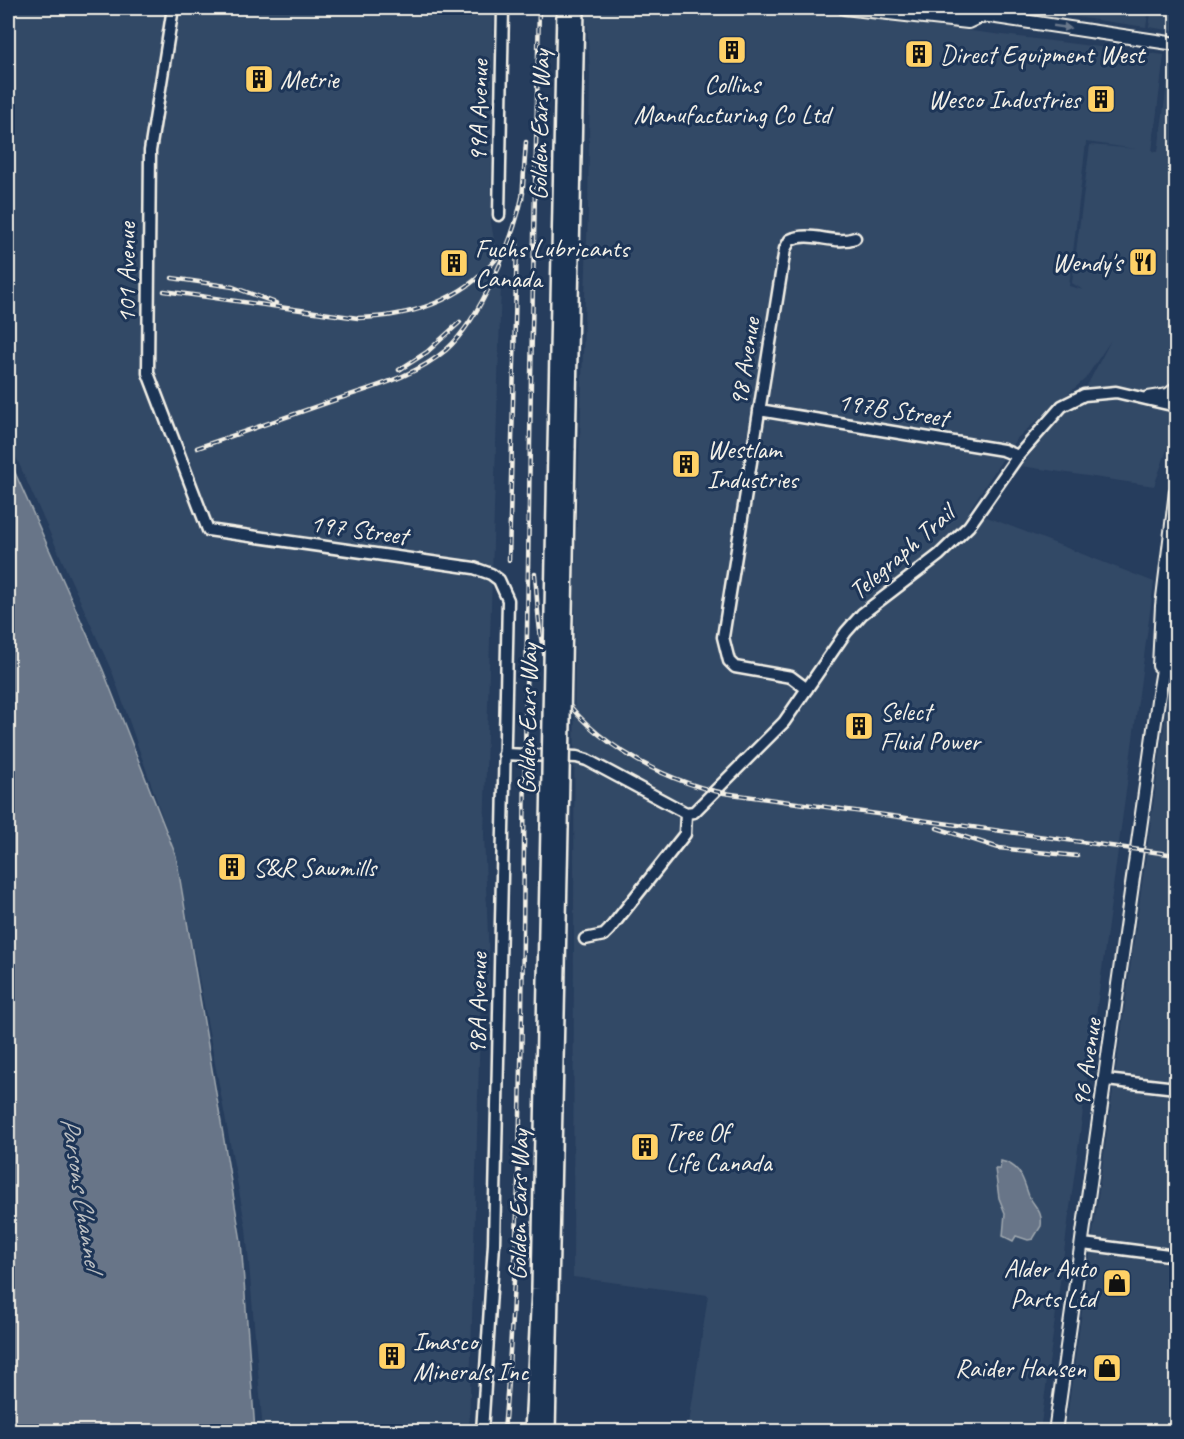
<svg xmlns="http://www.w3.org/2000/svg" width="1184" height="1439" viewBox="0 0 1184 1439" font-family="Caveat,sans-serif">
  <style>
    .built { fill: #334966; fill-rule: evenodd }
    .water { fill: #677588; stroke: #9fa7ae; stroke-width: 1.5 }
    .lines { fill: none; stroke-linecap: round; stroke-linejoin: round }
    .minor-casing { stroke: #f4f1e8; stroke-width: 15 }
    .major-casing { stroke: #f4f1e8; stroke-width: 16 }
    .highway-casing { stroke: #f4f1e8; stroke-width: 20 }
    .minor { stroke: #1d3557; stroke-width: 10 }
    .major { stroke: #1d3557; stroke-width: 12 }
    .highway { stroke: #1d3557; stroke-width: 15 }
    .rail-casing { stroke: #f4f1e8; stroke-width: 4.5 }
    .rail { stroke: #1d3557; stroke-width: 2; stroke-dasharray: 7; stroke-linecap: butt }
    .highway-bridge-casing { stroke: #f4f1e8; stroke-width: 20; stroke-linecap: butt }
    .highway-bridge { stroke: #1d3557; stroke-width: 15 }
    .oneway { fill: #68778a }
    .labels { text-anchor: middle; stroke-width: 6; stroke-linejoin: round; paint-order: stroke }
    .poi-label { font-size: 26px; fill: #f4f1e8; stroke: #1d3557; text-anchor: start }
    .street-label { font-size: 26px; fill: #f4f1e8; stroke: #1d3557 }
    .water-label { font-size: 27px; font-style: italic; fill: #bcbfc2; stroke: #1d3557 }
  </style>
  <rect width="100%" height="100%" fill="#263d5d"/>
  <filter id="ink" filterUnits="userSpaceOnUse"><feTurbulence type="fractalNoise" baseFrequency=".0167" numOctaves="2"/><feDisplacementMap in="SourceGraphic" scale="12" xChannelSelector="R" yChannelSelector="G"/><feConvolveMatrix kernelMatrix="1 2 1 2 8 2 1 2 1" color-interpolation-filters="sRGB"/></filter>
  <g filter="url(#ink)">
    <path class="built" d="M8,8H494L491,222L501,283L484,834L490,988L481,987L469,1431H263L246,1228L176,856L113,674L8,439Z
      M586,8H786L1164,55L1152,151L1158,152L1174,31L1149,27L1152,8H1176V424L1154,486L1021,466L1089,382L1111,340L1085,379L1016,439L969,510L1154,582L1040,1431H688L708,1295L573,1277L575,579L588,212L590,73ZM1086,142L1137,149L1090,145L1072,283L1083,290L1069,286Z
      M1013,8H1149L1146,27Z
      M1176,643V1431L1065,1432L1109,1119Z"/>
    <path class="water" d="M8,457L103,670L176,856L241,1241L255,1431H8Z
      M1001,1161C1021,1165 1023,1180 1029,1196C1035,1208 1043,1211 1041,1226L1033,1239L1028,1240L1016,1236L1013,1241L1003,1236L1005,1213L999,1198L995,1169H1000Z"/>
    <g class="lines">
      <g class="minor-casing">
        <path id="minor" d="M173,8L150,151L148,373L208,530L474,568L491,574L499,580L508,600L494,1244L482,1432
          M499,215L503,8
          M759,410L1003,450L1018,456
          M807,689L791,677L735,667L729,661L723,637L785,249L790,240C811,230 834,246 855,238
          M504,754L577,757L587,760L686,813L694,812L784,722L846,632L862,614L939,555L969,526L1018,456L1062,406L1084,395L1116,392L1176,406
          M585,939L604,935L609,930L685,834L686,813
          M1106,1080L1176,1088
          M1083,1244L1176,1256"/>
      </g>
      <g class="major-casing">
        <path id="major" d="M844,8L968,22L983,15L1176,44
          M1148,398L1168,395L1176,389
          M1159,666L1162,606L1176,491
          M1055,1432L1158,700L1176,590"/>
      </g>
      <g class="highway-casing">
        <path id="highway" d="M927,8L983,15
          M556,450L565,8
          M567,450L576,8
          M533,1432L540,1289L549,827
          M547,1432L560,827"/>
      </g>
      <use href="#minor" class="minor"/>
      <use href="#major" class="major"/>
      <use href="#highway" class="highway"/>
      <g class="rail-casing">
        <path id="rail" d="M522,200L526,142
          M172,278L233,287L276,303
          M164,291L358,318C409,317 462,301 496,259
          M399,370L427,352L460,322
          M197,448C243,432 289,416 335,400C373,387 414,377 446,350C481,319 514,238 523,193
          M509,560L517,242
          M535,574C538,606 538,642 550,673C576,735 661,781 724,793L1176,855
          M937,828L999,848L1077,856
          M504,1432C523,1208 522,983 525,759C528,509 533,258 539,8"/>
      </g>
      <use href="#rail" class="rail"/>
      <g class="highway-bridge-casing">
        <path id="highway-bridge" d="M549,827L556,450
          M560,827L567,450"/>
      </g>
      <use href="#highway-bridge" class="highway-bridge"/>
    </g>
    <defs><path id="oneway-solid" d="M-6-.8H1V-3.2L6.5 0L1 3.2V.8H-6Z" transform="scale(1.5)"/></defs>
    <use class="oneway" href="#oneway-solid" transform="translate(1062 27) rotate(8)"/>
  </g>
  <defs>
    <g id="building-square" transform="scale(1.5)"><rect x="-9" y="-9" width="18" height="18" rx="4" fill="#ffd166" stroke="#1d3557"/><path d="M-4-6H4V6H1V3H-1V6H-4ZM-2.5-4.3h1.7v1.8h-1.7ZM.8-4.3h1.7v1.8H.8ZM-2.5-1h1.7V.8h-1.7ZM.8-1h1.7V.8H.8Z" fill="#111"/></g>
    <g id="restaurant-square" transform="scale(1.5)"><rect x="-9" y="-9" width="18" height="18" rx="4" fill="#ffd166" stroke="#1d3557"/><path d="M-5-6h1v4h1v-4h1v4h1v-4h1v5L-1.5 .5V6h-2V.5L-5-1ZM5-6V6H3V1.5H1.5Q1.5-4 5-6Z" fill="#111"/></g>
    <g id="shop-square" transform="scale(1.5)"><rect x="-9" y="-9" width="18" height="18" rx="4" fill="#ffd166" stroke="#1d3557"/><path d="M-5-2.5h2.3a2.7 3.5 0 0 1 5.4 0H5L5.5 6h-11ZM-1.5-2.5h3a1.5 2.3 0 0 0-3 0Z" fill="#111"/></g>
  </defs>
  <g fill-rule="evenodd">
    <use href="#building-square" x="732" y="50"/>
    <use href="#building-square" x="919" y="54"/>
    <use href="#building-square" x="259" y="79"/>
    <use href="#building-square" x="1101" y="99"/>
    <use href="#restaurant-square" x="1143" y="262"/>
    <use href="#building-square" x="454" y="263"/>
    <use href="#building-square" x="686" y="464"/>
    <use href="#building-square" x="859" y="726"/>
    <use href="#building-square" x="232" y="867"/>
    <use href="#building-square" x="645" y="1147"/>
    <use href="#shop-square" x="1117" y="1283"/>
    <use href="#building-square" x="392" y="1356"/>
    <use href="#shop-square" x="1107" y="1368"/>
  </g>
  <g class="labels">
    <g class="poi-label">
      <text x="940" y="63">Direct Equipment West</text>
      <text x="280" y="88">Metrie</text>
      <text x="732" y="93" text-anchor="middle">Collins<tspan x="732" dy="30">Manufacturing Co Ltd</tspan></text>
      <text x="1080" y="108" text-anchor="end">Wesco Industries</text>
      <text x="475" y="257">Fuchs Lubricants<tspan x="475" dy="30">Canada</tspan></text>
      <text x="1122" y="271" text-anchor="end">Wendy's</text>
      <text x="707" y="458">Westlam<tspan x="707" dy="30">Industries</tspan></text>
      <text x="880" y="720">Select<tspan x="880" dy="30">Fluid Power</tspan></text>
      <text x="253" y="876">S&amp;R Sawmills</text>
      <text x="666" y="1141">Tree Of<tspan x="666" dy="30">Life Canada</tspan></text>
      <text x="1096" y="1277" text-anchor="end">Alder Auto<tspan x="1096" dy="30">Parts Ltd</tspan></text>
      <text x="413" y="1350">Imasco<tspan x="413" dy="30">Minerals Inc</tspan></text>
      <text x="1086" y="1377" text-anchor="end">Raider Hansen</text>
    </g>
    <g class="street-label">
      <text transform="translate(478 111) rotate(-89)" y="9">99A Avenue</text>
      <text transform="translate(539 125) rotate(-89)" y="9">Golden Ears Way</text>
      <text transform="translate(126 273) rotate(-90)" y="9">101 Avenue</text>
      <text transform="translate(744 362) rotate(-81)" y="9">98 Avenue</text>
      <text transform="translate(893 409) rotate(9)" y="9">197B Street</text>
      <text transform="translate(359 529) rotate(8)" y="9">197 Street</text>
      <text transform="translate(901 552) rotate(-41)" y="9">Telegraph Trail</text>
      <text transform="translate(527 719) rotate(-89)" y="9">Golden Ears Way</text>
      <text transform="translate(477 1004) rotate(-89)" y="9">98A Avenue</text>
      <text transform="translate(1086 1063) rotate(-82)" y="9">96 Avenue</text>
      <text transform="translate(518 1205) rotate(-89)" y="9">Golden Ears Way</text>
    </g>
    <g class="water-label">
      <text transform="translate(82 1193) rotate(81)" y="9">Parsons Channel</text>
    </g>
  </g>
  <rect width="1184" height="1439" fill="none" stroke="#1d3557" stroke-width="30"/>
  <rect x="15" y="15" width="1154" height="1409" fill="none" stroke="#f4f1e8" stroke-width="2" filter="url(#ink)"/>
</svg>
